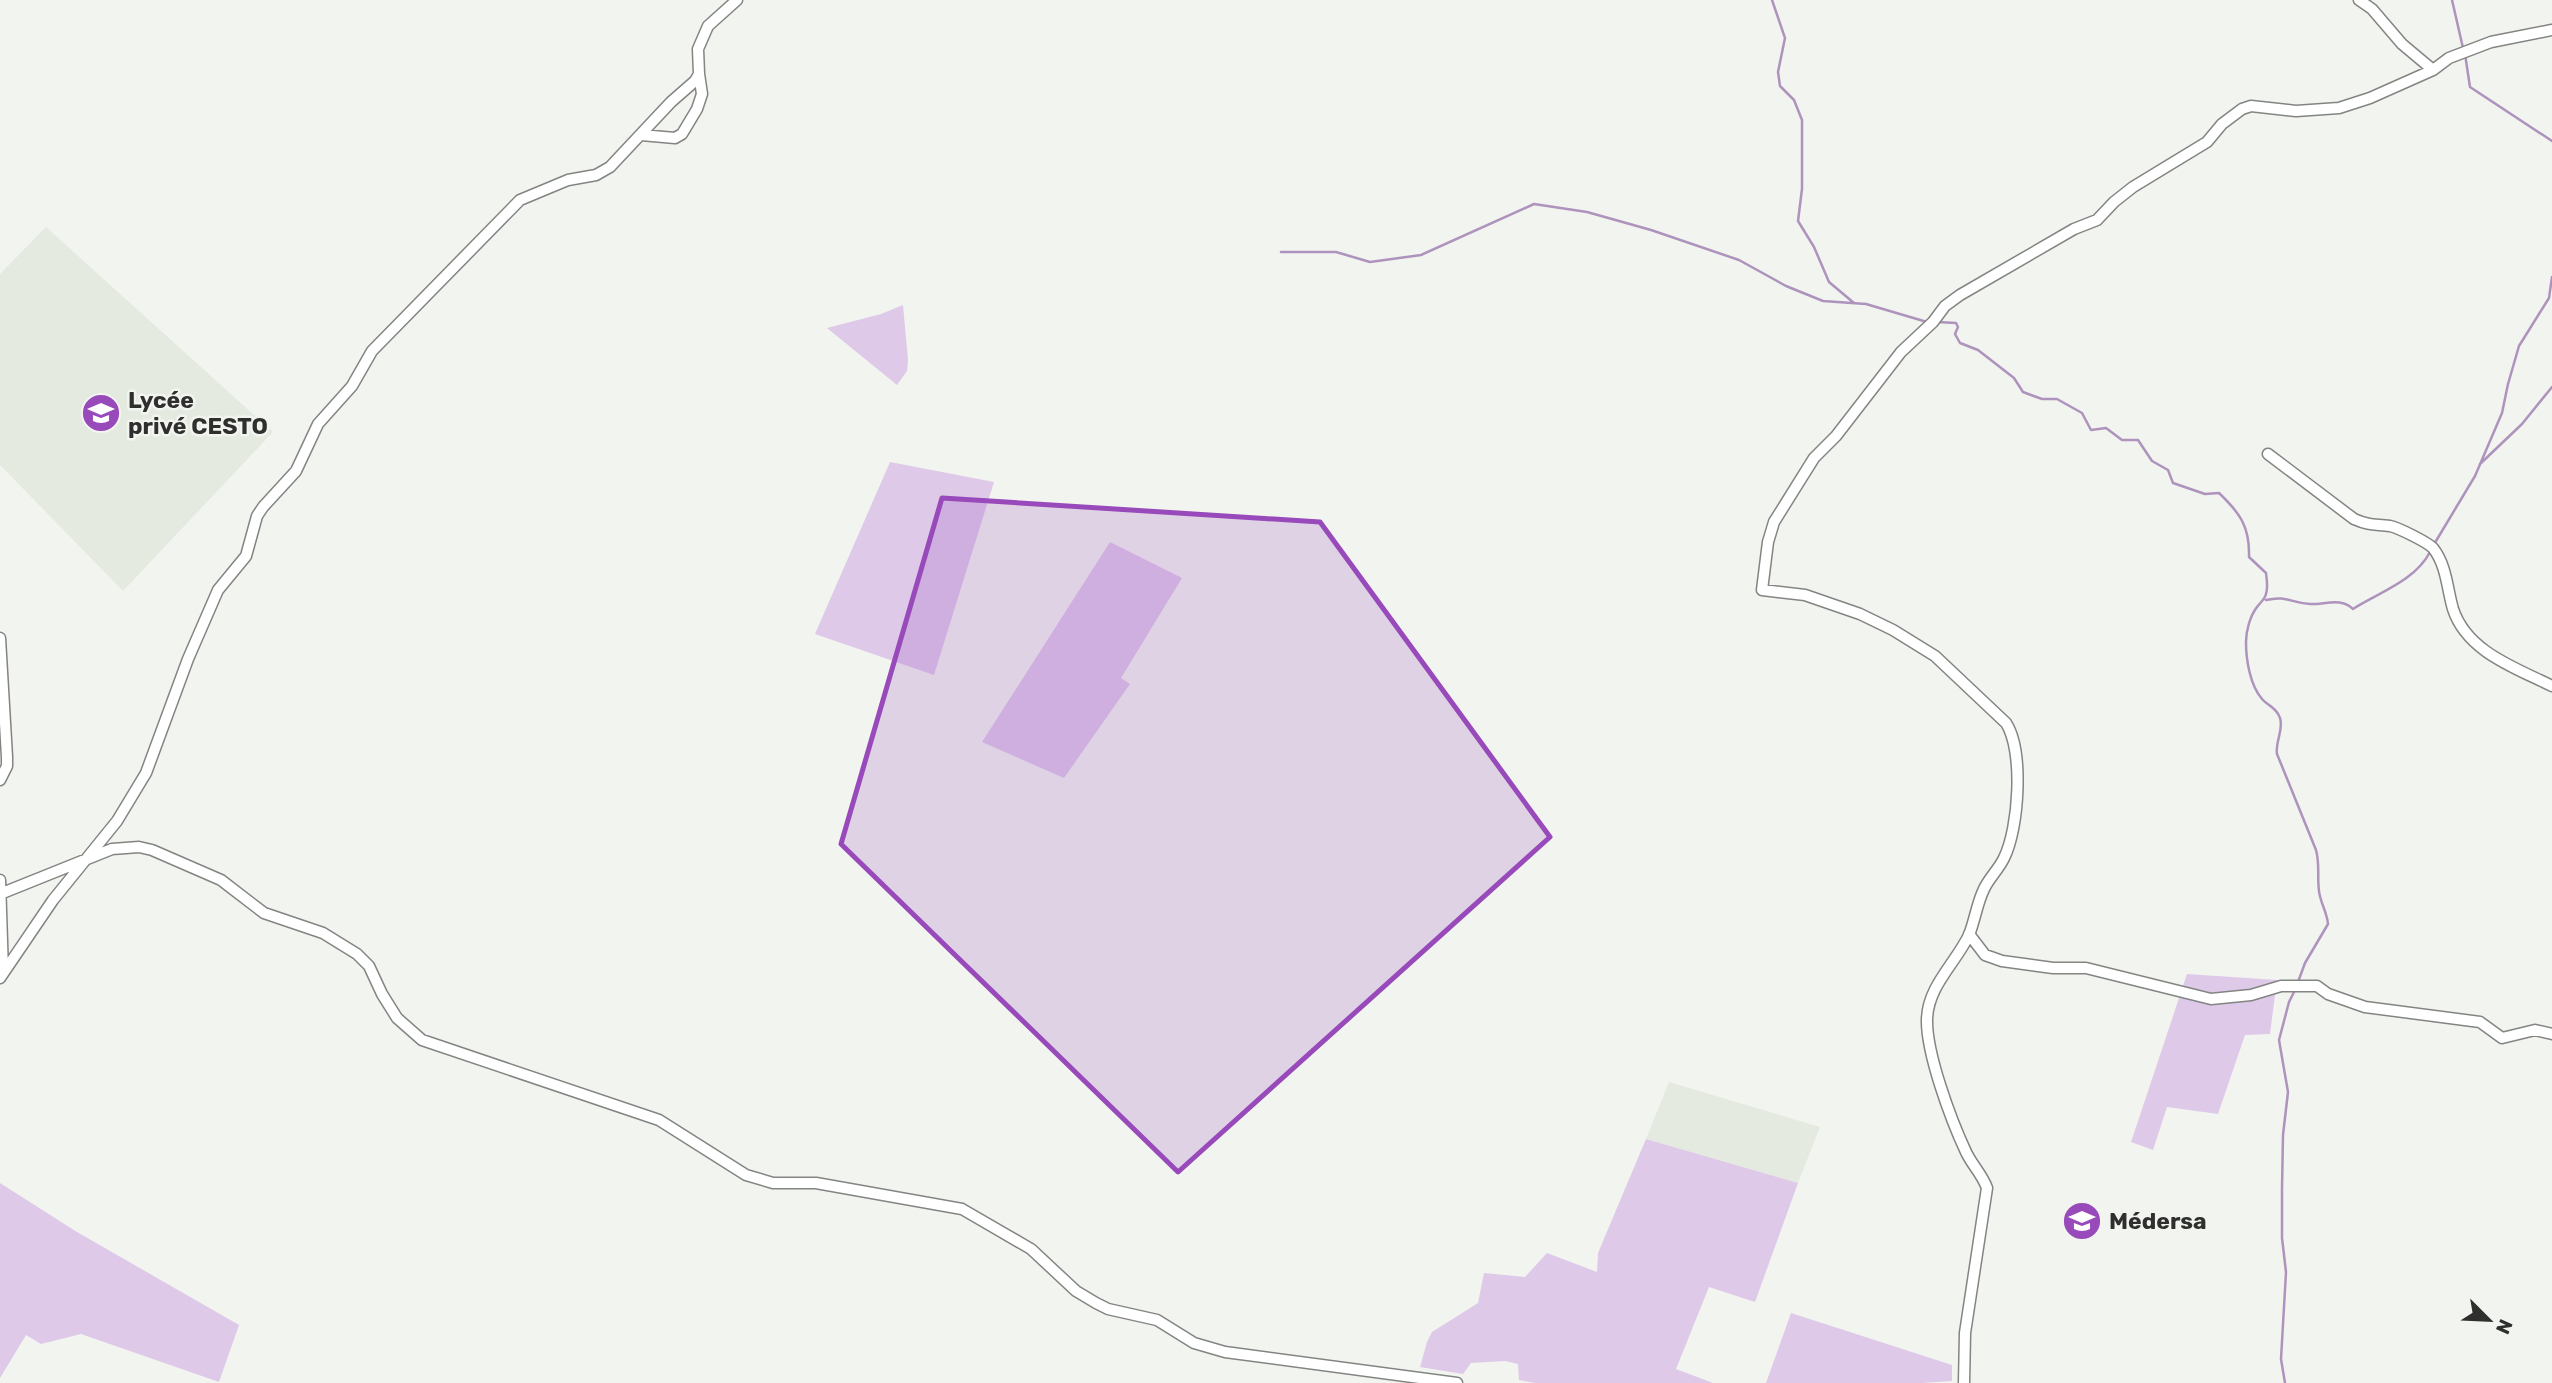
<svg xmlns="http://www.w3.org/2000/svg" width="2552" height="1383" viewBox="0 0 2552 1383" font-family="Rubik,sans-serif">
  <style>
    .built { fill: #e4eae0 }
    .green { fill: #dec9e9 }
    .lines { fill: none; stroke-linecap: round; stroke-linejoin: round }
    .stream { stroke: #ae93bc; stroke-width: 2.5 }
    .minor-casing { stroke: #838582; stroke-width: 13 }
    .minor { stroke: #fff; stroke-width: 10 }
    .marked { fill: #9849ba; fill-opacity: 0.2; stroke: #9849ba; stroke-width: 5; stroke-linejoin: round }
    .labels { text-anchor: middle; stroke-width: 5; stroke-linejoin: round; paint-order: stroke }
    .poi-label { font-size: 23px; font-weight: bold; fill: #2f302e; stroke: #f2f4f0; text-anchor: start }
  </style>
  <rect width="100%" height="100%" fill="#f2f4f0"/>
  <path class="built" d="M46,227L273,432L123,591L0,465V274Z
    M1669,1082L1820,1127L1798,1183L1646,1139Z"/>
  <path class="green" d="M903,305L908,360L907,371L897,385L827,328L881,314Z
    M890,462L994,482L934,675L815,634Z
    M1110,542L1182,578L1121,678L1130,684L1064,778L982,742Z
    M2187,974L2277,980L2270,1034L2245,1035L2218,1114L2167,1107L2153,1150L2131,1142Z
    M1646,1139L1798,1183L1755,1302L1709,1287L1676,1369L1713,1383H1535L1519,1380L1518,1364L1505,1361L1471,1363L1463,1374L1420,1367L1427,1342L1432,1332L1478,1303L1484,1273L1525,1277L1547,1253L1597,1272L1598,1253Z
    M0,1183L77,1232L239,1325L219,1382L81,1334L41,1344L26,1335L0,1378Z
    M1791,1313L1952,1365V1381L1922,1383H1766Z"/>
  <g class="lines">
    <path class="stream" d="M1772,0L1785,38L1778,72L1780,86L1794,100L1802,120V189L1798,221L1814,247L1829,282L1854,303
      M2452,0L2463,48
      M2465,54L2470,87L2552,141
      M1281,252H1336L1370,262L1421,255L1534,204L1587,212L1651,230L1739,260L1786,286L1823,301L1866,304L1927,322
      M1937,322L1956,323L1958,327L1955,334L1960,343L1978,350L2014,378L2023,392L2042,399H2057L2082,413L2091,430L2106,428L2122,440H2138L2152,461L2168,470L2173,483L2205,494L2219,493C2240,513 2250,527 2249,557L2266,573C2267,580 2268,588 2266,594C2265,599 2260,603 2257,607C2250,616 2246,631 2246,642C2246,660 2250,685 2262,699C2268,706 2277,708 2280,718C2284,729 2275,742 2277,754L2316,850C2320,864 2317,877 2319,891C2320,902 2327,912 2328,924L2305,963L2298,982
      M2480,464L2522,424L2552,387
      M2433,546L2475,476L2502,413L2508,384L2519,346L2549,298L2552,277
      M2266,600C2287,595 2291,603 2310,604C2324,605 2341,597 2353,609C2378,593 2415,581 2430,552
      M2285,1383L2281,1359L2286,1272L2282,1238V1189L2283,1135L2288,1092L2279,1040L2289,1002L2296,988"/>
    <g class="minor-casing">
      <path id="minor" d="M2359,0L2372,9L2402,44L2433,70
        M641,135L675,138L682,134L697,109L702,94L699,74
        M2268,454L2354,519C2370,526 2375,524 2390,526C2399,528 2427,542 2433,548C2447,566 2447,589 2453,609C2467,652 2516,668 2552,686
        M0,638L7,757V766L0,780
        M0,880L3,972
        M0,894L112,849L139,847L152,850L221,880L264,913L323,933L357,954L369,966L382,994L397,1018L422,1040L659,1120L746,1175L773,1183H816L962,1209L1031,1249L1076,1291L1096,1303L1108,1309L1157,1320L1194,1343L1225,1352L1457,1383
        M1969,934L1985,955L2002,961L2053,968H2086L2211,999L2251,995L2281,986H2317L2328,994L2365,1007L2480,1022L2502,1038L2535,1030L2552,1034
        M0,978L53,900L117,821L146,773L188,659L218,590L246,556L257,516L263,507L296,471L318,424L352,386L372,351L520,200L568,180L596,175L610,167L671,102L695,81L699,74L698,49L708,26L737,0
        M1964,1383L1965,1333L1987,1188C1982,1174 1972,1165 1966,1152C1951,1120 1926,1053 1927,1019C1928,986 1955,964 1969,935C1975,920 1977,903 1984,889C1989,878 1999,869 2004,858C2019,828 2024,751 2006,723L1935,656L1893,630L1860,614L1805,595L1762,590L1768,542L1774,522L1814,458L1836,436L1901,352L1933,322L1945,306L1960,295L2074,229L2097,220L2114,202L2133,187L2207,142L2222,124L2242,109L2251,106L2296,111L2339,108L2370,98L2433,70L2449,58L2491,42L2552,30"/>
    </g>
    <use href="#minor" class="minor"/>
  </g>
  <path class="marked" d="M942,498L1320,522L1550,837L1178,1172L841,844Z"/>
  <defs>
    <g id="school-disc" transform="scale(2.0125)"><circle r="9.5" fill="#9849ba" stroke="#f2f4f0"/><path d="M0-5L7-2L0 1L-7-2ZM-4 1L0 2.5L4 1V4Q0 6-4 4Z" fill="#fff"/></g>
  </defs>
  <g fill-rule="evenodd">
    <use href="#school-disc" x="101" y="413"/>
    <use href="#school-disc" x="2082" y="1221"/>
  </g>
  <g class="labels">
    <g class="poi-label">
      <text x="128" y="408">Lycée<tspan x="128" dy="26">privé CESTO</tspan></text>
      <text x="2109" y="1229">Médersa</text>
    </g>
  </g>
  <g transform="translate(2489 1320) rotate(114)" stroke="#f2f4f0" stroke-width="5" paint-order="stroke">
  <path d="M0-5L12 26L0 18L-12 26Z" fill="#2f302e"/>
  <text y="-10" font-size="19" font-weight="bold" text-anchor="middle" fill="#2f302e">N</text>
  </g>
</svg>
